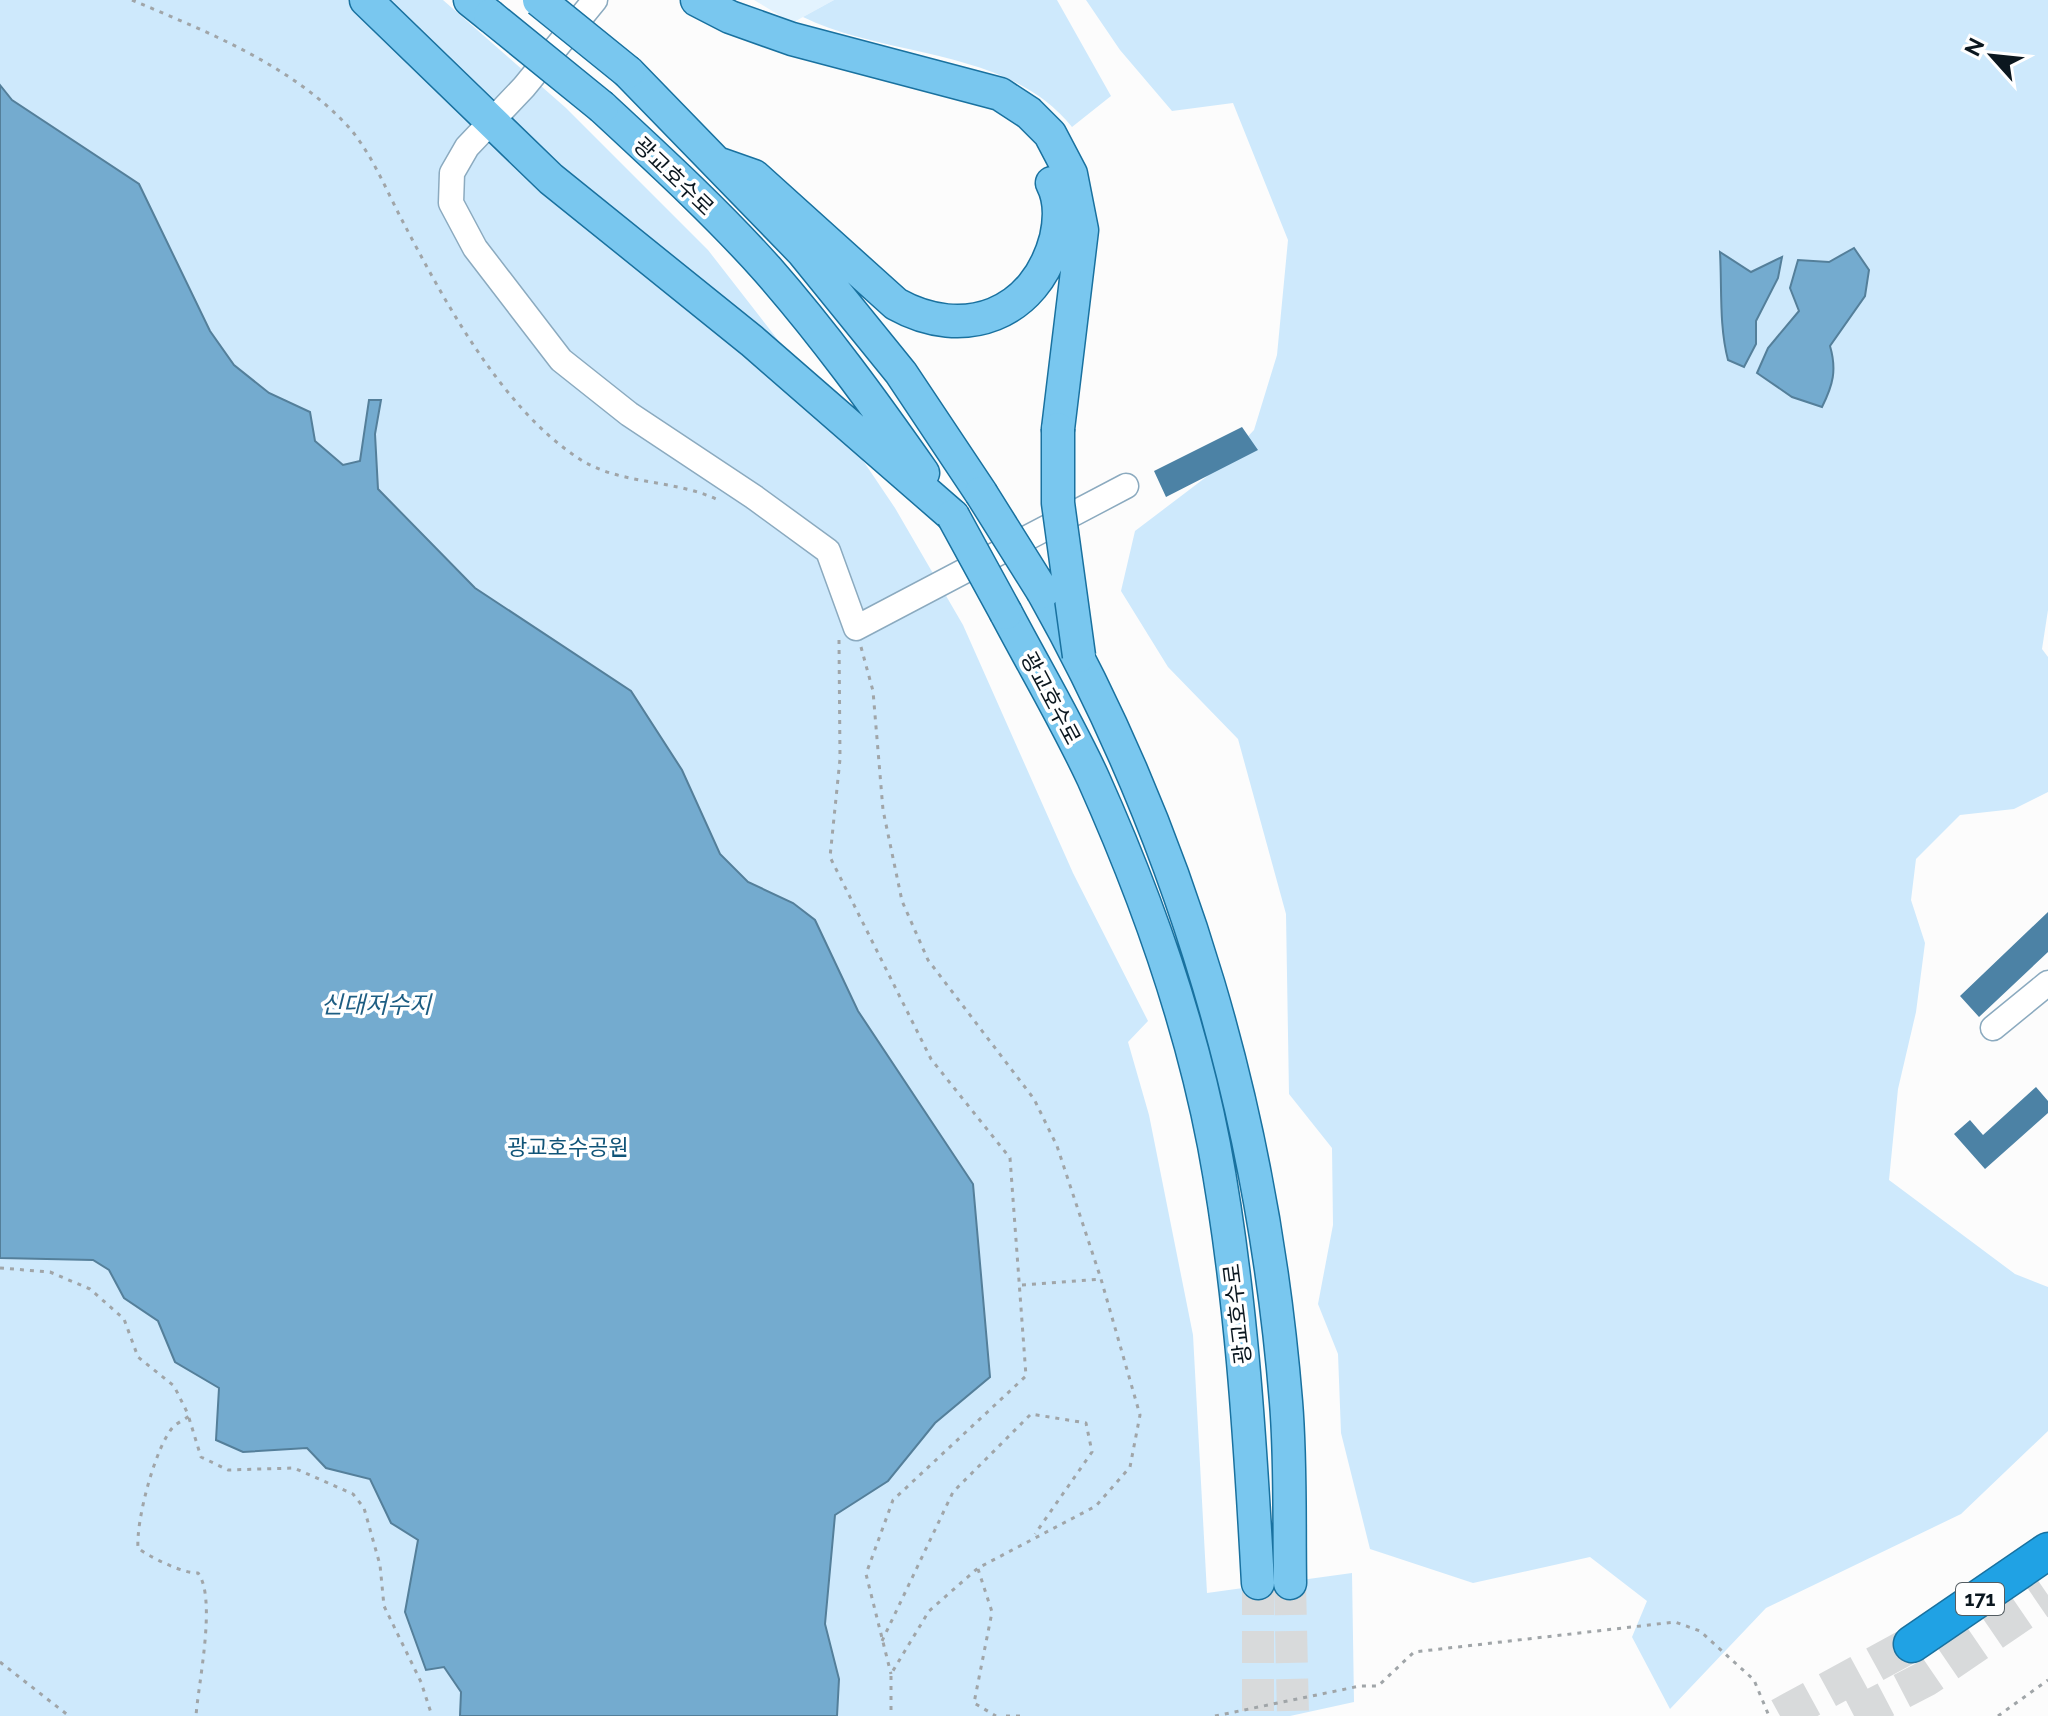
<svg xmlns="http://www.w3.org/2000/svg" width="2048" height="1716" viewBox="0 0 2048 1716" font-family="Raleway,'Noto Sans KR',sans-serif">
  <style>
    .built { fill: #e3f3fe }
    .green { fill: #cee9fc }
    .water { fill: #74abcf; stroke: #547f9a; stroke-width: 2 }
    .building { fill: #4c82a5 }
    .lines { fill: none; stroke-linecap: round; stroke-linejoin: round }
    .major-tunnel { stroke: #d8dadb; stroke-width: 32; stroke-dasharray: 32 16; stroke-linecap: butt }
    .highway-tunnel { stroke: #d8dadb; stroke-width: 36; stroke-dasharray: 36 18; stroke-linecap: butt }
    .minor-casing { stroke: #8baabf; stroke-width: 27 }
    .major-casing { stroke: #19719f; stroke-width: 35 }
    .highway-casing { stroke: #19719f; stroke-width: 39 }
    .path { stroke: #a0a5a8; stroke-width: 3; stroke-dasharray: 4 6; stroke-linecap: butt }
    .minor { stroke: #fff; stroke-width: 24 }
    .major { stroke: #79c7ef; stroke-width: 32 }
    .highway { stroke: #20a2e4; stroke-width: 36 }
    .major-bridge-casing { stroke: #19719f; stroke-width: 35; stroke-linecap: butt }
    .major-bridge { stroke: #79c7ef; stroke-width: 32 }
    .labels { text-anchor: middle; stroke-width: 7; stroke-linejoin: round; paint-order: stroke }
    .shield { fill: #fff; stroke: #545d62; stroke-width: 2 }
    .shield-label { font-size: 20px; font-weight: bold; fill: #0b171f }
    .street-label { font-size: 22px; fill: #0b171f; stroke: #fff }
    .park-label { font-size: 22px; fill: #105478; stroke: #fff }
    .water-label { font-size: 24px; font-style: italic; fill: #1e5e83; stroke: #fff }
  </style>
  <rect width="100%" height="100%" fill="#fcfcfc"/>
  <path class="built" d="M754,0H834L792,23Z"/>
  <path class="green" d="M0,0H443L566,108L708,250L806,376L895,508L963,625L1073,873L1148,1021L1128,1042L1149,1115L1193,1335L1207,1593L1352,1573L1354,1702L1290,1716H0Z
    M834,0H1057L1111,96L1072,127C1007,47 890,59 803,17Z
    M1086,0H2048V610L2042,649L2048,657V792L2014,809L1960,815L1916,859L1911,900L1925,943L1916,1012L1898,1089L1889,1180L2015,1274L2048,1287V1431L1961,1514L1766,1608L1670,1709L1632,1637L1647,1601L1590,1557L1473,1583L1370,1549L1341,1433L1338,1354L1318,1304L1333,1225L1332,1148L1289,1094L1286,914L1238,739L1168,667L1121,591L1135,531L1218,468L1254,430L1277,355L1288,240L1233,103L1172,111L1120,50Z"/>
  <path class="water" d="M0,85L12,100L139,184L210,331L234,365L269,393L310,412L315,441L343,465L360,461L369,400H381L375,434L378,489L475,588L631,691L682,770L720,854L748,882L793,903L815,920L858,1011L973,1184L990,1377L935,1423L888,1481L835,1515L825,1624L839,1679L837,1716H460L461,1692L444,1667L426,1670L405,1612L418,1540L391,1523L370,1479L326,1468L307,1448L243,1452L216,1440L219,1388L175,1362L158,1321L124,1298L109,1270L93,1260L0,1258Z
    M1854,248L1869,270L1865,296L1830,346C1837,370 1833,385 1822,407L1792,397L1757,373L1768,348L1799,311L1790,288L1798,260L1829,262Z
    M1720,252L1751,272L1782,257L1778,278L1756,321V344L1744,367L1728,360C1719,326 1722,288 1720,252Z"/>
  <path class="building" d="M1242,427L1258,450L1166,497L1154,471Z
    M2048,912V952L1979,1017L1960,996Z
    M2036,1087L2048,1101V1113L1985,1169L1954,1134L1970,1120L1983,1135Z"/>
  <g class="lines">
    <path class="major-tunnel" d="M1258,1583V1716
      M1290,1583L1293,1716"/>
    <path class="highway-tunnel" d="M1780,1716L1912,1644
      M1854,1716L1927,1678L2048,1595"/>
    <g class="minor-casing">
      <path id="minor" d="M595,0L524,87L467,147L452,173L451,203L475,248L561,360L629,414L754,497L828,551L856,628L1126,486
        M1993,1028L2048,983"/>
    </g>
    <g class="major-casing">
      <path id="major" d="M366,0L551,179L752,341L953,516
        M470,0L490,16
        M697,0L730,17L792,39L1000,94L1029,113L1050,134L1071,174L1082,230L1058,429
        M628,72L802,251L901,373L981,493
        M602,107C658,159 716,212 767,269C824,334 874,403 923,473
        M717,163L754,176L896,304C964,342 1036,315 1056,238C1060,220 1061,200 1052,183
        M1043,592C1183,841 1263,1118 1286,1402C1291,1462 1289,1523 1290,1583
        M1006,613C1035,668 1067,722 1093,778C1145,894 1190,1020 1214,1145C1241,1289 1250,1437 1258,1583"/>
    </g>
    <g class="highway-casing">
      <path id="highway" d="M1912,1644L2048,1551"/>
    </g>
    <path class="path" d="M132,0C205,31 284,62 341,119C369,146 385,188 403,222C445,302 501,407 578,458C618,485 673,479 716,499
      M839,640L840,759L830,857L931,1059L1010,1158L1026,1376L893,1500L866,1574L891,1674
      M861,647L873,691L883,810L902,901L928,960L1034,1099L1057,1146L1101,1279L1140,1415L1130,1467L1096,1506L978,1568L929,1611L891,1674V1716
      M0,1268L50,1272L90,1289L124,1319L138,1357L174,1386L189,1416C184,1420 177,1423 173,1427C155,1448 136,1520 138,1548C149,1557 184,1574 198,1573C217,1598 198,1685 196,1716
      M1022,1285L1101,1279
      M189,1418L201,1457L228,1470L294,1468L353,1494L364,1508L380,1565L384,1606L421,1682L432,1716
      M978,1569L992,1612L974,1703L996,1716
      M882,1641L953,1492L1031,1414L1086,1423L1092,1452L1035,1534
      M0,1662L69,1716
      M1006,1716H1021
      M1215,1716L1360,1686H1378L1414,1652L1675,1622L1700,1631L1754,1680L1769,1716
      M1998,1716L2048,1680"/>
    <use href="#minor" class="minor"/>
    <use href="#major" class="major"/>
    <use href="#highway" class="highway"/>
    <g class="major-bridge-casing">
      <path id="major-bridge" d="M539,0L628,72
        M490,16L602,107
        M1058,429V503L1079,656
        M981,493L1043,592
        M953,516L1006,613"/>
    </g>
    <use href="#major-bridge" class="major-bridge"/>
  </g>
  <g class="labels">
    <rect class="shield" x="1956" y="1583" width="48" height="32" rx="6"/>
    <g class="shield-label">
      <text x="1980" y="1606">171</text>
    </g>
    <g class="street-label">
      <text transform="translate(674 176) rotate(44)" y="8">광교호수로</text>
      <text transform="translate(1051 698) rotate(62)" y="8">광교호수로</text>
      <text transform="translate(1237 1314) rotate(-97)" y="8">광교호수로</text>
    </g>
    <g class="park-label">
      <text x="568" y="1155">광교호수공원</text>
    </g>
    <g class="water-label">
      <text x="376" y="1013">신대저수지</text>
    </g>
  </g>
  <g transform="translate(1992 56) rotate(297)" stroke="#ffffff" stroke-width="6" paint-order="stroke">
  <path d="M0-6L14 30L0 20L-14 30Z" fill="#0b171f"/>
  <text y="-12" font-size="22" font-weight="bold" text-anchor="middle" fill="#0b171f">N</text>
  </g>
</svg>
